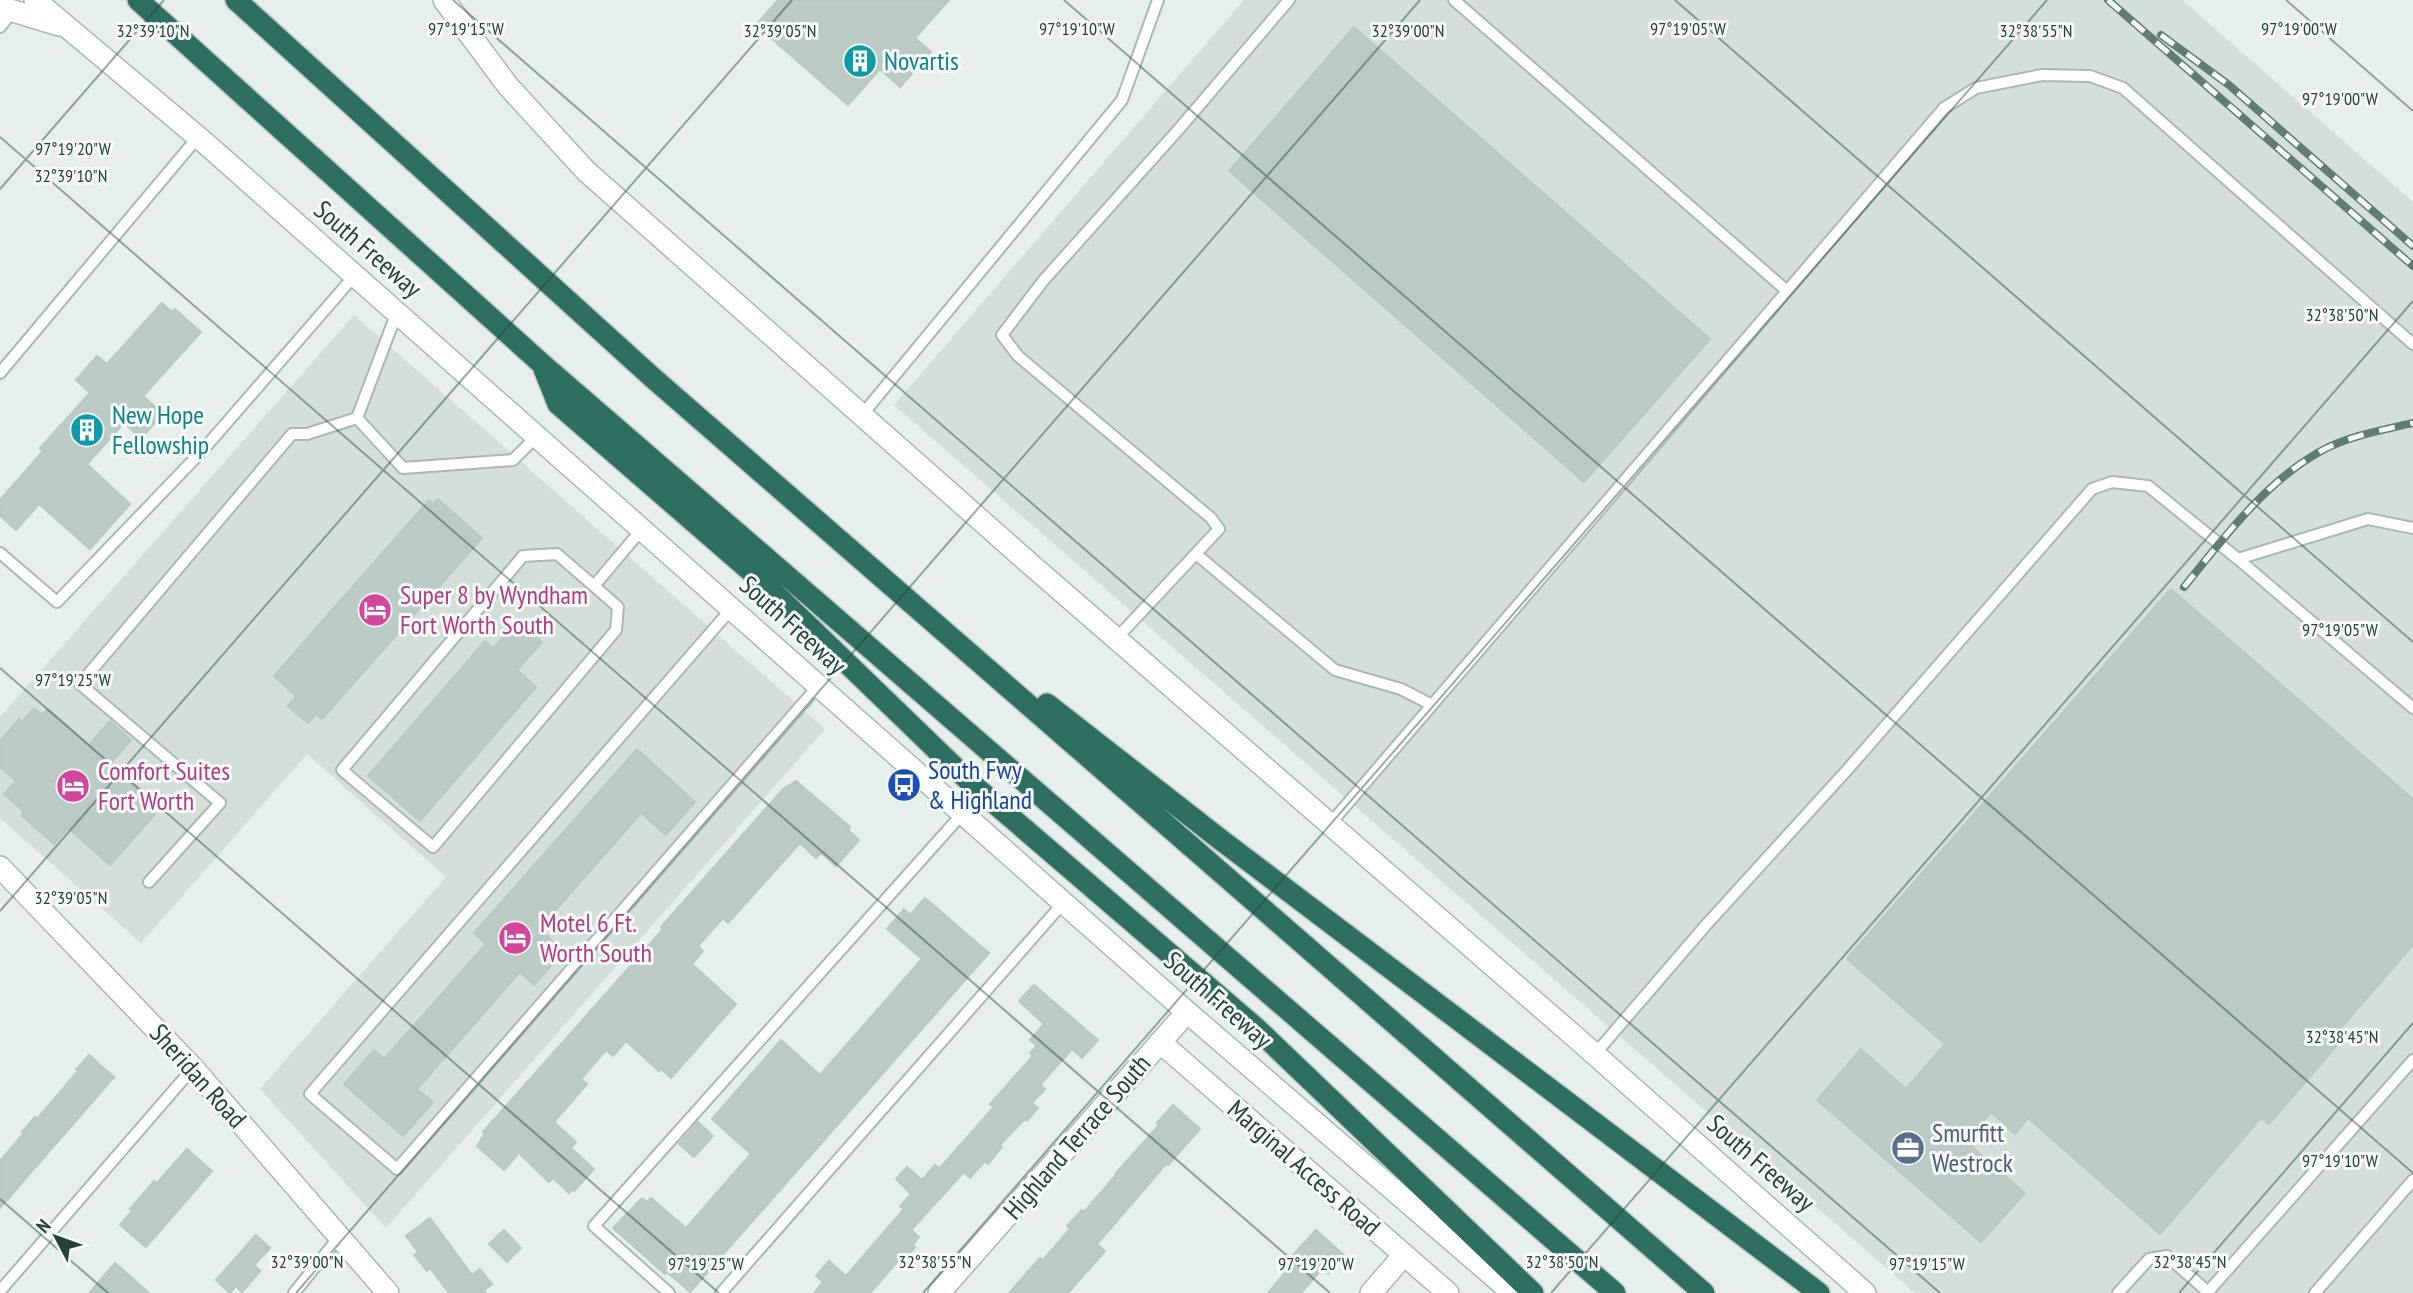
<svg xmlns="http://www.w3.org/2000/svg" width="2413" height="1293" viewBox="0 0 2413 1293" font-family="'PT Sans Narrow',sans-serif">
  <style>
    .built { fill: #d4dfda }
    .building { fill: #bbcac4; stroke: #b8c9c2; stroke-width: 2 }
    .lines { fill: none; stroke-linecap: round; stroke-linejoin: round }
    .service-casing { stroke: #a8b8b2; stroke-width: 14 }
    .minor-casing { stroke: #a8b8b2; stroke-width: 24 }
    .secondary-casing { stroke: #a4bbb3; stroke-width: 24 }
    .motorway-casing { stroke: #c2cac8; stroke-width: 24 }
    .service { stroke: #fff; stroke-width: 10 }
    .minor { stroke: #fff; stroke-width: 21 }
    .secondary { stroke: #fff; stroke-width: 21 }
    .motorway { stroke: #2f6f62; stroke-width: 21 }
    .rail-casing { stroke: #5f7d75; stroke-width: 8 }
    .rail { stroke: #f7fbf9; stroke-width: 5; stroke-dasharray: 16; stroke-linecap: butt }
    .ticks { fill: none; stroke: #24423a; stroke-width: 2; stroke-opacity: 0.45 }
    .labels { text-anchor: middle; stroke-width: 6; stroke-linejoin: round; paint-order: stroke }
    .culture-label { font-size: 26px; fill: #0d838f; stroke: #f7fbf9; text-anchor: start }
    .street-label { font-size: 26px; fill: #24423a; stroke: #f7fbf9 }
    .hotel-label { font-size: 26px; fill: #b23c85; stroke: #f7fbf9; text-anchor: start }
    .transit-label { font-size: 26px; fill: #164399; stroke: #f7fbf9; text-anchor: start }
    .service-label { font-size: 26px; fill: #4e5e75; stroke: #f7fbf9; text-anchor: start }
    .ticks-label { font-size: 18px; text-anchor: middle; fill: #24423a; stroke: #f7fbf9; stroke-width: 6; stroke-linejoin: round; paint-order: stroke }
  </style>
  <rect width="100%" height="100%" fill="#e6efeb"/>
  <path class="built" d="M1244,0H2182L2413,202V1293H1915L894,405Z
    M354,315L825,729L386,1228L260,1089L446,877L307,754L141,943L0,818V717Z"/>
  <path class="building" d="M778,0H949L915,38L931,52L900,87L880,69L848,105L756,25Z
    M1354,27L1710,339L1584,482L1229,171Z
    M162,303L172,312L175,309L201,332L143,396L163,414L141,438L124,423L87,464L130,504L90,549L39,504L16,530L0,516V500L43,451L40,448L90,393L76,380L97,356L107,364Z
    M438,499L482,538L322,719L317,714L308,723L288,706L296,696L274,676L429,500L433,504Z
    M2171,589L2413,799V945L2333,1037L2340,1042L2269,1124L2261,1118L2160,1234L2028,1118L2015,1134L1991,1112L1965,1141L2025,1193L1981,1242L1817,1100L1861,1049L1906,1089L1945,1044L1847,959Z
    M518,621L542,642L517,670L536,687L420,821L368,776L485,641L493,649Z
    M34,708L42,715L48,709L89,745L110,721L131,740L110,764L152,801L147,806L155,814L110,865L68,828L54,844L22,816L23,811L4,794L16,781L0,767V741L19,719L22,722Z
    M637,749L695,802L666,835L641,813L539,929L564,951L534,985L520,972L417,1089L433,1102L403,1136L344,1084L374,1050L384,1059L486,944L474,933Z
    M796,781L850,827L848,830L859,840L836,866L821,853L816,858L800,843L728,923L723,918L698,946L703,951L692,964L736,1004L671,1078L661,1069L659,1071L626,1041L613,1056L606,1050L581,1079L587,1084L554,1122L576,1142L571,1148L594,1169L574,1191L572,1190L569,1193L553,1178L549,1182L519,1153L504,1170L477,1146L485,1133L483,1132L642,953L663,929L661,927L783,789Z
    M925,898L989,953L690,1292L667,1272L665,1274L613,1228L642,1198L647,1202L651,1198L686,1228L751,1154L712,1119L781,1040L820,1075L922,959L887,929L904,909L910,915Z
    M1034,985L1098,1040L1082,1058L1072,1049L1040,1085L1045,1089L1032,1103L1038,1108L1027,1121L1025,1119L1000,1145L1002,1147L988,1164L985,1161L970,1178L964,1172L911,1230L919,1237L913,1245L915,1247L901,1264L898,1261L870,1293H814L823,1282L816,1276L829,1261L846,1276L904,1209L900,1206L911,1194L896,1179L907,1167L922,1180L935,1165L939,1169L994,1107L990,1104L1033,1056L1030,1053L1037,1046L1030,1040L1044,1024L1019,1001Z
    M89,1055L114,1077L0,1208V1161L24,1133L22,1132L35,1117L37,1119L78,1071L76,1070Z
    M1173,1105L1200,1129L1168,1165L1166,1164L1097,1244L1105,1251L1068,1293H1009L1040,1258L1043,1260L1070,1229L1067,1226L1082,1210L1084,1212L1116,1175L1115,1174L1159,1125L1157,1123Z
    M698,1122L713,1136L694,1157L679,1144Z
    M187,1149L212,1171L146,1247L120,1225L132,1211L130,1209L154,1181L157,1183Z
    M430,1218L472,1275L480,1269L492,1284L484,1290L486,1293H449L430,1268L427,1271L414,1255L418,1252L406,1236Z
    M504,1230L521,1248L507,1262L489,1244Z
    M1316,1230L1345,1256L1328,1274L1322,1269L1301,1293H1268L1288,1269L1284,1265Z
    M256,1235L270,1248L254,1265L260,1271L242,1292L236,1286L230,1293L216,1280Z
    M115,1263L149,1293H89Z"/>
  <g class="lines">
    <g class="service-casing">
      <path id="service" d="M1454,0L1787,291
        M0,27L13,11
        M397,312L357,418L403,468L513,460L537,436
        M0,373L198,137
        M862,415L1122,100L1158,0
        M0,553L57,602L203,450L355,275
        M1196,554L1335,670L1401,689L1432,705
        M2238,559L2413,708
        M594,586L618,607L616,630L433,847L342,770L523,556L557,554L594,586L642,529
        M732,608L310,1094L397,1169L819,685
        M1116,639L1219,529L1211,518L1018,356L1002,335L1043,281L1179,129L1289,0
        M1330,824L1944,108L1976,88L2042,75L2090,76L2123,88L2413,344
        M149,882L220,803L80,684L292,434H307L357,418
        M1595,1054L1706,925L1848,769L2092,489L2112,482L2148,486L2238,559L2368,519L2413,528
        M0,1291L193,1068
        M294,1293L340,1236
        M669,1293L594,1226L963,813
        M721,1293L1064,902
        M2118,1293L2149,1259L2167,1256L2208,1292
        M2207,1293L2413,1060
        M2315,1293L2413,1180"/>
    </g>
    <g class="minor-casing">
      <path id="minor" d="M0,867L193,1068L388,1293
        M1160,1042L1448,1293
        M939,1293L1187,1012
        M1371,1293L1404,1255"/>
    </g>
    <g class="secondary-casing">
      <path id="secondary" d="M35,0L205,143L1187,1012L1513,1293
        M444,0L508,86L586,171L1029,563L1574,1036L1865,1293
        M0,7L59,25"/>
    </g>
    <g class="motorway-casing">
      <path id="motorway" d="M138,0L542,364L1615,1293
        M236,0L653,378L1704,1293
        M544,369L558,404L762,581L972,784L1256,1028L1533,1293
        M1047,704L1221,840L1819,1293"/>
    </g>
    <use href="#service" class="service"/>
    <use href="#minor" class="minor"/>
    <use href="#secondary" class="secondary"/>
    <use href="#motorway" class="motorway"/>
    <g class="rail-casing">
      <path id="rail" d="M2108,0L2413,266
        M2161,35L2229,85L2413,246
        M2184,587C2222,540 2266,481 2321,451C2348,436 2383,430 2413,423"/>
    </g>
    <use href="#rail" class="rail"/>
  </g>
  <path class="ticks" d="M453,0L1940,1293M1064,0L2413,1173M1675,0L2413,642M2286,0L2413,111M0,137L1330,1293M0,189L164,0M0,668L719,1293M0,911L792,0M0,1199L108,1293M296,1293L1420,0M923,1293L2047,0M1551,1293L2413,301M2179,1293L2413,1023"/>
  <defs>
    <g id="building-disc" transform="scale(1.75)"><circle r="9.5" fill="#0f9aa8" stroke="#f7fbf9"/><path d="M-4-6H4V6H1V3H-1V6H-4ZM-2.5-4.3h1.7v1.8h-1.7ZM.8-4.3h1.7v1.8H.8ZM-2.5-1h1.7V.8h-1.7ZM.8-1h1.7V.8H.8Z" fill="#fff"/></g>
    <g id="hotel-disc" transform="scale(1.75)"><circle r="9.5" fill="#d1479c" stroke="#f7fbf9"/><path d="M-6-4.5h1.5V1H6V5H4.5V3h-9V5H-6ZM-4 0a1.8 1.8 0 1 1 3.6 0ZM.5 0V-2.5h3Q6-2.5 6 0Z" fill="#fff"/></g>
    <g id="bus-disc" transform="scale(1.75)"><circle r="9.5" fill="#1a4fb4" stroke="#f7fbf9"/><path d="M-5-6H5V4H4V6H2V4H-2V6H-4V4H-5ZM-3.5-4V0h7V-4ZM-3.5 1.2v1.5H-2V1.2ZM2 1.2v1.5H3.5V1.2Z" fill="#fff"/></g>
    <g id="office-disc" transform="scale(1.75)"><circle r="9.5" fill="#5c6f8a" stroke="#f7fbf9"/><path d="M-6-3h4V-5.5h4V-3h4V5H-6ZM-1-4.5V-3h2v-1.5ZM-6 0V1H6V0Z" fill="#fff"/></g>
  </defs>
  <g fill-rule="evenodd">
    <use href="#building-disc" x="860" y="61"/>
    <use href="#building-disc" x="87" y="430"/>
    <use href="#hotel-disc" x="375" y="610"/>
    <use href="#bus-disc" x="904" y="785"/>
    <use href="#hotel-disc" x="73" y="786"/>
    <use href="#hotel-disc" x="515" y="938"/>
    <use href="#office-disc" x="1908" y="1148"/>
  </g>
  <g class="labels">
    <g class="culture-label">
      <text x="884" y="70">Novartis</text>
      <text x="112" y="424">New Hope<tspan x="112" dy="30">Fellowship</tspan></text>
    </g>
    <g class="street-label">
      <text transform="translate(368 249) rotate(41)" y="9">South Freeway</text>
      <text transform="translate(793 625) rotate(42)" y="9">South Freeway</text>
      <text transform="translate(1218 1000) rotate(41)" y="9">South Freeway</text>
      <text transform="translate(198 1076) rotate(48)" y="9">Sheridan Road</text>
      <text transform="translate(1077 1137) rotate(-49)" y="9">Highland Terrace South</text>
      <text transform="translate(1761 1163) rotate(41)" y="9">South Freeway</text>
      <text transform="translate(1304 1168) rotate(41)" y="9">Marginal Access Road</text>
    </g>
    <g class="hotel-label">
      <text x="400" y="604">Super 8 by Wyndham<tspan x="400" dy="30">Fort Worth South</tspan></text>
      <text x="98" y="780">Comfort Suites<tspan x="98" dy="30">Fort Worth</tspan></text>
      <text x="540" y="932">Motel 6 Ft.<tspan x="540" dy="30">Worth South</tspan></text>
    </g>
    <g class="transit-label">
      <text x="928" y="779">South Fwy<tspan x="928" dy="30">&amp; Highland</tspan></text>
    </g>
    <g class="service-label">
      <text x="1932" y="1142">Smurfitt<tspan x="1932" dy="30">Westrock</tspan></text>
    </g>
  </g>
  <g class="ticks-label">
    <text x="466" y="35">97°19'15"W</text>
    <text x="1077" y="35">97°19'10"W</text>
    <text x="1688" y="35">97°19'05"W</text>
    <text x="2299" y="35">97°19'00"W</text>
    <text x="153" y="37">32°39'10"N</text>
    <text x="780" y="37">32°39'05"N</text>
    <text x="1408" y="37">32°39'00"N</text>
    <text x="2036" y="37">32°38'55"N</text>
    <text x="2340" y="105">97°19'00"W</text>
    <text x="73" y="155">97°19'20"W</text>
    <text x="71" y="182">32°39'10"N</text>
    <text x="2342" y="321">32°38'50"N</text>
    <text x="2340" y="636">97°19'05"W</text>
    <text x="73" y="686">97°19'25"W</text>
    <text x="71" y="904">32°39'05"N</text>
    <text x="2342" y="1043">32°38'45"N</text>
    <text x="2340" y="1167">97°19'10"W</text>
    <text x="307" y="1268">32°39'00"N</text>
    <text x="935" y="1268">32°38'55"N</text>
    <text x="1562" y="1268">32°38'50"N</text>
    <text x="2190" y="1268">32°38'45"N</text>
    <text x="706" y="1270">97°19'25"W</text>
    <text x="1316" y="1270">97°19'20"W</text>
    <text x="1927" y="1270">97°19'15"W</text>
  </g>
  <g transform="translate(56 1237) rotate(311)" stroke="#f7fbf9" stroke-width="5" paint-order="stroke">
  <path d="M0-5L12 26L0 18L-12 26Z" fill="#24423a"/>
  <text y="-10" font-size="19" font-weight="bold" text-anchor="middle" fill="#24423a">N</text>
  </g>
</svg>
